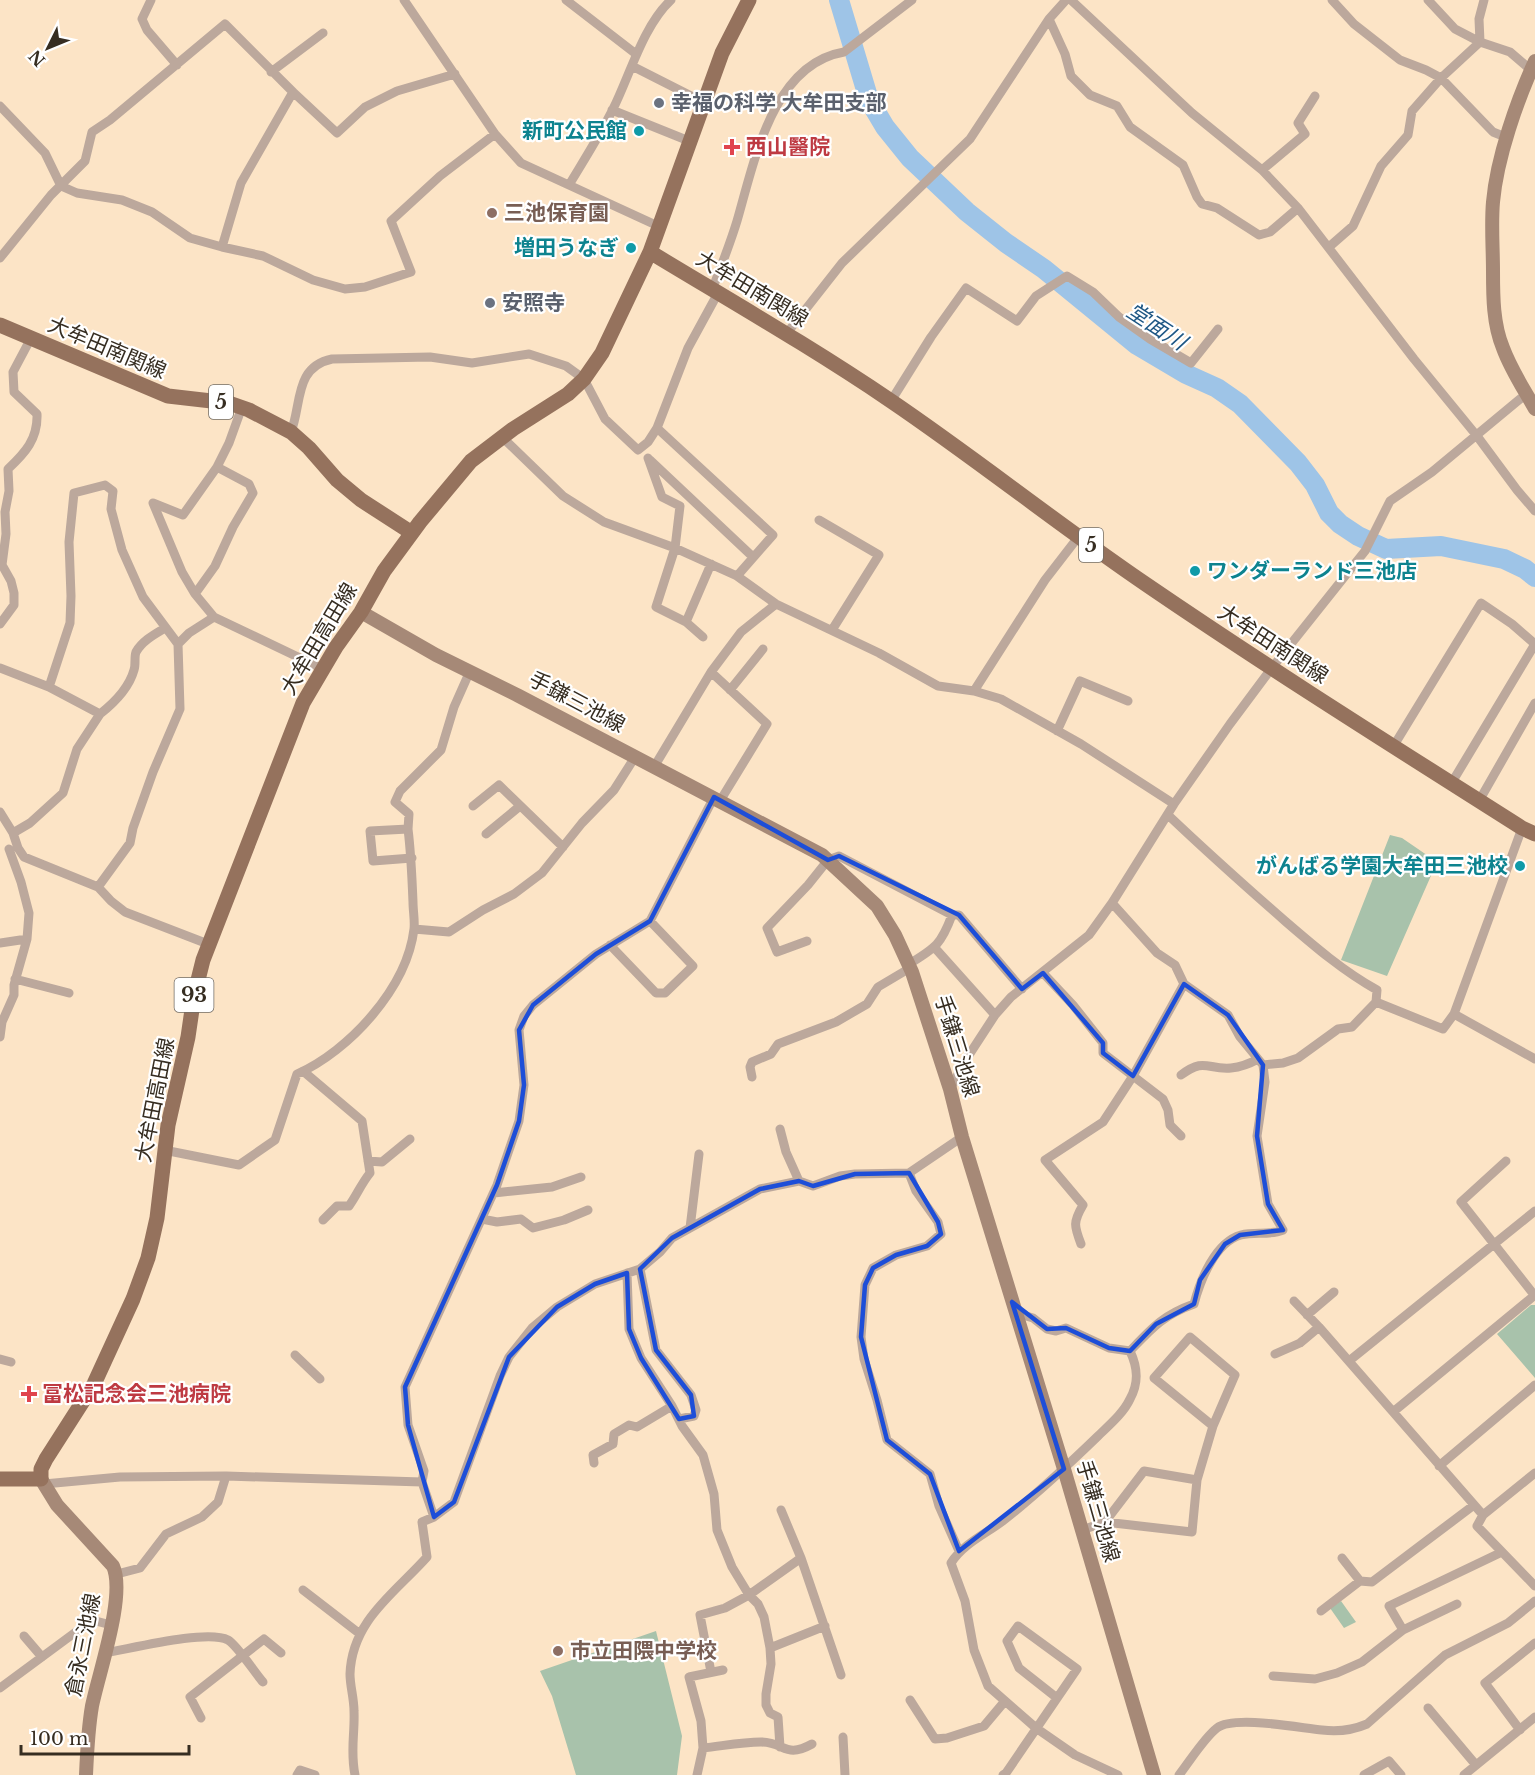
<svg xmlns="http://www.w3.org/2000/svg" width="1535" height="1775" viewBox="0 0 1535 1775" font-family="'Libre Baskerville','Noto Sans JP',serif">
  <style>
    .green { fill: #a8c2ab }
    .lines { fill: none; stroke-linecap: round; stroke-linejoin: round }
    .river { stroke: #9ec4e7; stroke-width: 20 }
    .street { stroke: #bca89c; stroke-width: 9 }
    .secondary { stroke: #a68977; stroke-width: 14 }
    .primary { stroke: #95725d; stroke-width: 15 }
    .marked { fill: none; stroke: #1d4ed8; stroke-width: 4.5; stroke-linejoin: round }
    .worship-dot { fill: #6b7280; stroke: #fff; stroke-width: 2 }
    .culture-dot { fill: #0f9aa8; stroke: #fff; stroke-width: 2 }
    .health-dot { fill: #e0444e; stroke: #fff; stroke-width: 2 }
    .education-dot { fill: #8d6e63; stroke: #fff; stroke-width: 2 }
    .labels { text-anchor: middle; stroke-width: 4.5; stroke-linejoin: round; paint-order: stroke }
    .shield { fill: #fff; stroke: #726c64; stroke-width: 1.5 }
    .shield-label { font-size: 20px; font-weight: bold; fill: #362d21 }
    .worship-label { font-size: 21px; font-weight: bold; fill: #5b616d; stroke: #fff; text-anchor: start }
    .culture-label { font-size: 21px; font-weight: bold; fill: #0d838f; stroke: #fff; text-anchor: end }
    .health-label { font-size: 21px; font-weight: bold; fill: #be3a42; stroke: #fff; text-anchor: start }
    .education-label { font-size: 21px; font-weight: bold; fill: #785e54; stroke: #fff; text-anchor: start }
    .street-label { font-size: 21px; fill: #362d21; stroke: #fff }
    .water-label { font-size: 22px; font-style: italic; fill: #1e5784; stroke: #fff }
  </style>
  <rect width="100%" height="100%" fill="#fce4c6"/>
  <path class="green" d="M1390,835L1402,838L1437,862L1387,976L1341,960Z
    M1531,1305H1535V1378L1497,1334Z
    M1341,1601L1356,1622L1344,1628L1330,1608Z
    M656,1631L682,1736L677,1775H576L552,1696L540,1671Z"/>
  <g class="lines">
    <path class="river" d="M839,0L869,100L885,127L910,158L967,212L1006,243L1044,269L1137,345L1186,374L1217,388L1240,404L1298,463L1315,485L1329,513L1340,524L1358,536L1386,549L1441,546L1504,559L1525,569L1535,577"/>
    <path class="street" d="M151,0L142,19L147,30L177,65
      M404,0L495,134L521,163L658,226
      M566,0L636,54
      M1071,0L1192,113L1262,170L1298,208L1414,359L1477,436L1517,490L1535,511
      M1332,0L1354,24L1400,60L1426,70L1441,78L1493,132L1508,138
      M1428,0L1455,29L1480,42L1510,52L1531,70
      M1049,19L1065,54L1071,76L1090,95L1117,106L1130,127L1183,165L1197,197L1202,204L1217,208L1259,235L1270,232L1298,208
      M632,66L703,102
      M271,72L323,33
      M293,92L337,133L365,107L397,91L455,74
      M0,106L45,153L61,186L77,193L122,200L152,212L190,238L222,247
      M612,110L689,141
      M1262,170L1305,134L1298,123L1315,96
      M569,185C584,160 600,135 613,109C630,75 643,26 671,0
      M1329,247L1353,226L1381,166L1408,135L1412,111L1441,78L1480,42L1479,19L1484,0
      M0,258L51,195L85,161L92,132L110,120L225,24L293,92L241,183L222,247L263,256L313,280L345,289L365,287L411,272L391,221L440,176L495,134
      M712,290C721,267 730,244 737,221C754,163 772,64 844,52L912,0
      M787,333L842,263L970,139L1049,19L1066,0
      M891,401L931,337L966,288L1017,321L1036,296L1067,276L1093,292L1119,317L1150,339L1191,363L1218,329
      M657,428L773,535L737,576L776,604L879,653L938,686L974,691L1001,699L1081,744L1174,804
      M291,432C302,404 294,367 332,359L430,357L472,363L529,354L566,366L584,379L605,419L638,450L648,442L657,428L688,348L718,293
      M502,437L563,496L604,522L675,548L737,576
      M648,458L662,497L680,506L675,548L656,607L686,622L703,637
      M650,460L753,557
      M819,520L879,555L832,630
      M195,594L182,572L153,503L183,515L217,467
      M214,617L323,669
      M686,622L711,564
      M0,624L14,605V593L11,581L2,565L6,534L5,512L9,491L8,469C25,453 38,439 37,414L14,392L13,372L31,338
      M178,644L189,633L214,617L195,594L215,566L233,527L253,493L249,484L217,467L229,443L242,407
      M0,668L49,687L70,623L71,596L69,542L74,493L105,485L113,491L111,509L122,550L143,597L178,644L180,709L153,772L133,828L130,843L98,887
      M711,672L767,724L720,801
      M730,690L763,649
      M974,691L1045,580L1079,536
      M100,714C114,703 129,688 134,670C136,664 134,657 136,652C142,641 155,634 165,628
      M1057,731L1080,681L1128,701
      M1393,747L1481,603L1512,624L1535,644
      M654,767L711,672L741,632L776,604
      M1451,784L1535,644
      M1479,801L1535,703
      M473,806L499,785L563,847
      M0,812L13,833L18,848L24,857L98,887L111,901L125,912L208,944
      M1168,815C1206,851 1245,886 1285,921C1314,946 1343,971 1377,990L1376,1002L1352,1027L1338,1029L1298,1058L1283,1063L1263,1065
      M408,829L409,814L395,802L400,791L441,750L454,707L470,671
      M13,833L30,823L63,793L77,749L100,714L49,687
      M486,834L520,806
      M1112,903L1157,953L1175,965L1184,984L1228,1015L1240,1037L1263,1065L1265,1082L1257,1136L1268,1204L1283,1230C1269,1236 1255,1231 1241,1235C1215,1242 1200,1281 1194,1304C1163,1315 1152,1328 1130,1351C1138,1368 1139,1383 1130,1399C1123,1414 1108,1426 1097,1437C1067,1466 1037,1494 1004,1520C986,1534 964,1543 951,1563L965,1601L974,1650L988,1686L1036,1728L1075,1755L1118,1775
      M414,929L449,932L483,910L514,894L542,873L582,823L614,790L635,757
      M807,941L777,952L767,928L808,885L828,860L839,856L952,915H959L1022,989
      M0,943L27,939
      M610,945L656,993H665L693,966L650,921
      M935,948L995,1015
      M909,964C935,948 941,945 952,915
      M1043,973L1073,1005L1103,1043V1053L1163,1099L1168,1110L1170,1125L1181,1136
      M15,979L69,993
      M1376,1002L1443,1029L1454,1014L1522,828
      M1454,1014L1535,1059
      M0,1037L2,1022L14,995V985L27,939L29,913L21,882L9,849
      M303,1071L362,1121L370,1173C361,1184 357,1195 349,1206H337L323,1220
      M1181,1075C1205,1057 1207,1070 1231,1068C1241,1067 1249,1064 1258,1059
      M752,1077L750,1067L752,1062L771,1054L778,1044L836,1022L867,1004L878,987L910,968
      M950,1089L967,1058L995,1015L1011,997L1089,935L1112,903L1174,804L1230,724L1271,669L1365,551L1390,501L1432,472L1520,399L1527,395
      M780,1129L786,1152L799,1181
      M164,1150L239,1165L275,1140L297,1074C349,1051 407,988 414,929C415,921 413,911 413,902C412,877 411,853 408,829L370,831L373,861L412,858
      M368,1161L382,1162L410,1139
      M1506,1161L1461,1202L1535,1296
      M909,1173L916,1191L938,1222L941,1234L927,1246L896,1255L873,1268L865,1285L861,1337L864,1359L877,1400L887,1440L930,1474L939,1506L959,1551
      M494,1193L552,1187L581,1177
      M482,1219L497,1222L521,1219L533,1228L564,1220L588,1210
      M690,1228L699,1154
      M1081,1244C1074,1226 1073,1222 1083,1205L1045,1160L1103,1122L1133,1076L1184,984
      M640,1269L656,1350L691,1395L696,1410L694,1416L679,1419
      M627,1273L629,1329L641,1358L672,1406L682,1426L703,1455L714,1494L717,1530L732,1567L749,1595L758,1604L764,1617L770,1648L771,1664L766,1694V1705L770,1713L778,1717L780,1747
      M1294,1301L1319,1327
      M1016,1313L1033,1318L1047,1329L1056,1331L1066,1328L1109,1348L1130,1351
      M1307,1315L1334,1292
      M1275,1354L1300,1343L1319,1327L1483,1515
      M295,1355L320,1379
      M0,1359L11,1362
      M1349,1361L1535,1211
      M1393,1412L1535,1295
      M594,1463L593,1455L613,1444L614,1434L629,1425L637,1427L672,1406
      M1439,1466L1535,1385
      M1535,1473L1483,1515L1477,1526L1535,1586
      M44,1484L120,1477L226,1476L422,1482
      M781,1510L801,1558L841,1675
      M434,1517L422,1482L424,1471L408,1425L405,1387L497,1185L519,1121L524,1085L519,1030L524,1016L533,1005L596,954L650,921L714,797
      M1105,1522L1144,1471L1197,1480
      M1082,1530L1105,1522L1192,1532L1197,1480L1213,1426L1235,1375L1190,1337L1154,1378L1213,1426
      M1342,1558L1360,1581
      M117,1574L140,1568L166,1534L202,1517L218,1502L226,1476
      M303,1590L360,1634
      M1321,1611L1360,1581L1372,1582L1474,1505
      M1403,1630L1389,1606L1502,1552
      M24,1636L42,1657
      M770,1648L825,1626
      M105,1653C130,1649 207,1629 228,1640C237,1645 255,1673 263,1682
      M711,1672L700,1615L725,1608L749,1595L801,1558
      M1273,1676L1315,1679L1337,1673L1362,1662L1403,1630L1457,1604
      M0,1688L92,1620L111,1625
      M910,1700L935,1739L947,1738L984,1726L1005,1701
      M1428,1708L1476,1765
      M201,1718L190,1697L264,1639L281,1653
      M1520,1730L1485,1683L1535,1643
      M843,1737L845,1775
      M703,1748C722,1746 742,1742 761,1742C785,1742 785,1759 812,1744
      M297,1775L300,1770L315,1775
      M355,1775C350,1751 355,1734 354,1711C354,1698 350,1686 350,1674C352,1620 395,1593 427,1557L422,1522L434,1517L454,1502L500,1376L509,1357L532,1328L557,1307L595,1284L640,1269L660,1252L672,1238L760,1189L799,1181L813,1186L840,1176L855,1174L909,1173L962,1137
      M697,1775L703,1748L701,1721L689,1677L723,1670
      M1003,1775L1006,1773L1077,1669L1018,1626L1007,1641L1019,1668L1057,1698
      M1179,1775C1190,1761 1204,1738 1217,1728C1234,1715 1300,1728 1322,1730C1338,1732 1353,1730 1367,1724L1445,1655L1508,1623L1535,1601
      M1364,1775L1389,1761L1401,1775
      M1464,1775L1535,1717"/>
    <path class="secondary" d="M1535,61C1517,101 1497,157 1493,202C1491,224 1493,248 1493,271C1493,296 1493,324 1503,348C1511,370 1524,389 1535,409
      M361,612L436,655L517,695L822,855L877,906L895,935L912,972L950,1089L962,1137L1064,1469L1154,1775
      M41,1479L57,1505L113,1566C126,1595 99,1672 92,1706C88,1729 87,1752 86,1775"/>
    <path class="primary" d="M650,252C731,301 813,348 891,401C978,460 1060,526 1147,585C1270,669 1396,748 1522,828L1535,834
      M0,325L168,396L229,403L249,410L291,432L309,448L337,480L361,500L412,533
      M0,1479H41V1469L46,1459L94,1384L133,1299L148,1258L157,1218L168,1125L188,1037L194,996L203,960L303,703L336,647L361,612L384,571L420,522L471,461L513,429L568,394L584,379L602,353L650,252L722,53L749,0"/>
  </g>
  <path class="marked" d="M714,797L828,860L839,856L959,915L1022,989L1043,973L1103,1043V1053L1133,1076L1184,984L1228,1015L1263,1065L1257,1136L1268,1204L1283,1230L1240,1235L1225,1244L1200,1280L1194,1304L1156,1324L1130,1351L1109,1348L1066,1328L1047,1329L1012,1302L1064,1469L959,1551L930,1474L887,1440L861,1337L865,1285L873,1268L896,1255L927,1246L941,1234L938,1222L909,1173L855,1174L813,1186L799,1181L760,1189L672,1238L640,1269L656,1350L691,1395L694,1416L679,1419L641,1358L629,1329L627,1273L595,1284L557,1307L509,1357L454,1502L434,1517L408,1425L405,1387L497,1185L519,1121L524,1085L519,1030L533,1005L596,954L650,921Z"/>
  <g class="worship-dot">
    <circle cx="659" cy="103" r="6"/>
    <circle cx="490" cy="303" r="6"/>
  </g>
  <g class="culture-dot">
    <circle cx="639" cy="131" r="6"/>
    <circle cx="631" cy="248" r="6"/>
    <circle cx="1195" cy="571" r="6"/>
    <circle cx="1520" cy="866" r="6"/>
  </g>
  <g class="health-dot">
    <path d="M729 138h6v6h6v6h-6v6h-6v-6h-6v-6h6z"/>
    <path d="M26 1385h6v6h6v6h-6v6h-6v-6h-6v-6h6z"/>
  </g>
  <g class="education-dot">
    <circle cx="492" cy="213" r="6"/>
    <circle cx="558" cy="1651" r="6"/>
  </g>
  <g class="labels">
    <g class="shield">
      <rect x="209" y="385" width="24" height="34" rx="4.5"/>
      <rect x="1079" y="528" width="24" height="34" rx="4.5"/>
      <rect x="174.5" y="978" width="39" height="34" rx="4.5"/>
    </g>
    <g class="shield-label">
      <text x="221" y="409">5</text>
      <text x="1091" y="552">5</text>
      <text x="194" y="1002">93</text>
    </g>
    <g class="worship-label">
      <text x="671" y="110">幸福の科学 大牟田支部</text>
      <text x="502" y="310">安照寺</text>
    </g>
    <g class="culture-label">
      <text x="627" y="138">新町公民館</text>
      <text x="619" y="255">増田うなぎ</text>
      <text x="1207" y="578" text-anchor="start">ワンダーランド三池店</text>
      <text x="1508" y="873">がんばる学園大牟田三池校</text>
    </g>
    <g class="health-label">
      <text x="746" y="154">西山醫院</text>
      <text x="42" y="1401">冨松記念会三池病院</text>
    </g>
    <g class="education-label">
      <text x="504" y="220">三池保育園</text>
      <text x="570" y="1658">市立田隈中学校</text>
    </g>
    <g class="street-label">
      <text transform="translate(752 289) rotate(31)" y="7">大牟田南関線</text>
      <text transform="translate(107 348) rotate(23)" y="7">大牟田南関線</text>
      <text transform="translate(319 639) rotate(-59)" y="7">大牟田高田線</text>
      <text transform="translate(1273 644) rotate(33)" y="7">大牟田南関線</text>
      <text transform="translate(577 702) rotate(28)" y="7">手鎌三池線</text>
      <text transform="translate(957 1046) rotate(73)" y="7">手鎌三池線</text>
      <text transform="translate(155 1100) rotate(-79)" y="7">大牟田高田線</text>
      <text transform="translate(1098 1511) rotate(74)" y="7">手鎌三池線</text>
      <text transform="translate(83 1645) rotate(-79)" y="7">倉永三池線</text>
    </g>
    <g class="water-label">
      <text transform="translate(1157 326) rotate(33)" y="8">堂面川</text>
    </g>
  </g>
  <g transform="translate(48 48) rotate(227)" stroke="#ffffff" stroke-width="4.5" paint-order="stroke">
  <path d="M0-4.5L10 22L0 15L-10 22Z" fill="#362d21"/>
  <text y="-9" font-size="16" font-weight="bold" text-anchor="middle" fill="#362d21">N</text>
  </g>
  <path d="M21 1745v9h168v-9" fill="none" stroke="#362d21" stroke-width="3"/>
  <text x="30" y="1745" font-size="18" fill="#362d21" stroke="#ffffff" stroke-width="4.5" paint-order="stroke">100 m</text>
</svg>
